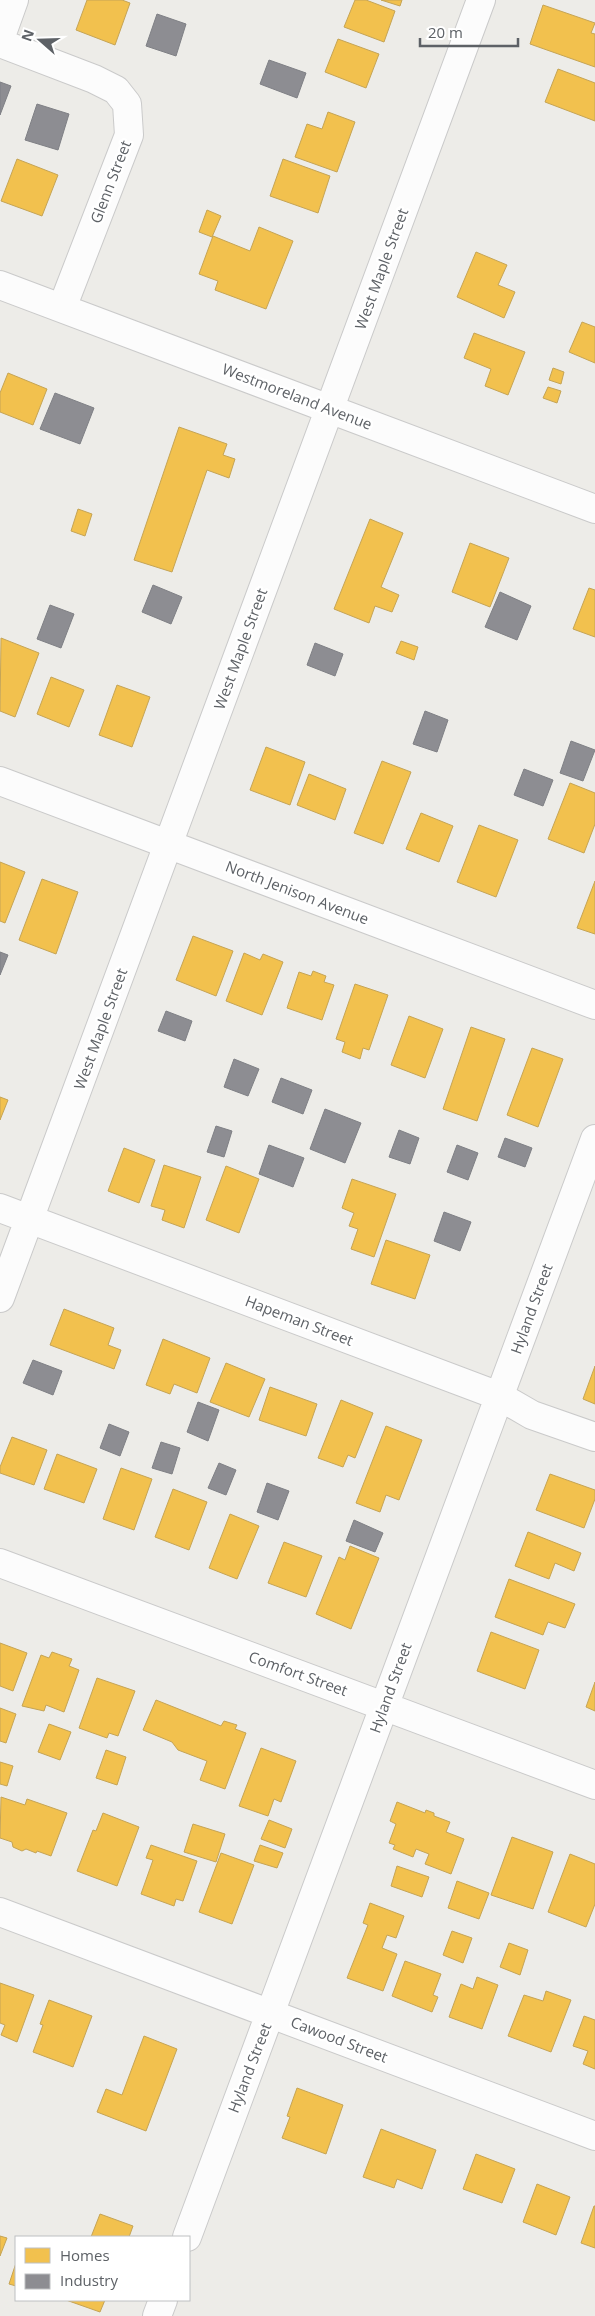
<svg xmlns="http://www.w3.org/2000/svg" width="595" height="2316" viewBox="0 0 595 2316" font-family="'Open Sans',sans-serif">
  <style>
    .homes { fill: #f2c14e; stroke: #c5a455 }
    .industry { fill: #8d8d92; stroke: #7f8085 }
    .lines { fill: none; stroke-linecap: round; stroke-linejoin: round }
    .minor-casing { stroke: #cacaca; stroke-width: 30 }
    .minor { stroke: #fcfcfc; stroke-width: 28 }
    .labels { text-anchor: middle; stroke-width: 5; stroke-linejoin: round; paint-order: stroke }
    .street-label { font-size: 15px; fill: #5d6166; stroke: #fff }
  </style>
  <rect width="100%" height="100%" fill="#edece8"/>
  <path class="homes" d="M87,0H122L130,3L115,45L76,30Z
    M355,0H366L395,11L384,42L344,27Z
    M381,0H402L400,6Z
    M543,5L595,23L591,33L595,34V67L530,44Z
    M338,39L379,54L366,88L325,72Z
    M558,69L595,83V121L545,102Z
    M328,112L355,122L337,172L295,157L307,124L322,129Z
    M17,159L58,175L42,216L1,201Z
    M283,159L330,176L318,213L270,196Z
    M207,210L221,216L212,237L199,232Z
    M259,227L293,241L266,309L215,290L218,281L199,274L213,236L250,251Z
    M476,252L507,265L498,285L515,292L504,318L457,297Z
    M582,322L595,327V363L569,352Z
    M474,333L525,352L508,395L485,386L491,369L464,358Z
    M553,368L564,372L561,384L549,380Z
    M8,373L47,389L33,425L0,412V393Z
    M548,387L561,391L557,403L543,398Z
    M179,427L227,444L223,455L235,459L229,478L207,470L172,572L134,560Z
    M78,509L92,514L85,536L71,531Z
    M370,519L403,533L381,587L399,595L392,612L375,606L369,623L334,609Z
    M470,543L509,558L490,607L452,592Z
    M589,588L595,590V637L573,629Z
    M1,638L39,653L15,717L0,711Z
    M401,641L418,647L414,660L396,653Z
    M51,677L84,690L69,727L37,714Z
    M117,685L150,697L132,747L99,735Z
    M266,747L305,762L290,805L250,790Z
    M382,761L411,772L383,844L354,833Z
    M309,774L346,789L335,820L297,805Z
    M570,783L595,793V824L584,853L548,839Z
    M421,813L453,826L439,862L406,849Z
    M479,825L518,840L496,897L457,882Z
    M0,862L25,872L5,923L0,921Z
    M42,879L78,892L56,954L19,940Z
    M595,881V934L577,928Z
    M193,936L233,951L216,996L176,980Z
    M244,953L260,960L263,954L283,962L262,1015L226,1001Z
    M313,971L326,976L324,982L334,985L322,1020L287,1008L299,972L311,976Z
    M355,984L388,995L369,1050L363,1048L360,1059L342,1052L345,1042L336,1039Z
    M409,1016L443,1029L425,1078L391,1065Z
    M471,1027L505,1039L477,1121L443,1109Z
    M532,1048L563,1059L538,1127L507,1115Z
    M0,1097L8,1100L0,1120Z
    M124,1148L155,1160L139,1203L108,1191Z
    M164,1165L201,1177L184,1228L162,1220L165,1210L151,1206Z
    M226,1166L259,1179L239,1233L206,1220Z
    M352,1179L396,1194L374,1257L351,1249L358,1229L349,1226L354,1213L342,1208Z
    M386,1240L430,1255L415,1299L371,1284Z
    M64,1309L114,1328L108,1345L121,1350L114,1369L50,1345Z
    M163,1339L210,1358L197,1393L174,1384L170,1394L146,1385Z
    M226,1363L265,1379L249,1417L210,1402Z
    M595,1366V1404L583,1399Z
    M270,1387L317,1404L306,1436L259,1420Z
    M341,1400L373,1413L355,1458L348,1455L343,1467L318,1458Z
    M386,1426L422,1440L399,1500L386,1495L380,1512L356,1503Z
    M12,1437L47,1450L34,1485L0,1473V1467Z
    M57,1454L97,1469L84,1503L44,1489Z
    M121,1468L152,1479L134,1530L103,1519Z
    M550,1474L595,1490V1499L584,1528L536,1510Z
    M173,1489L207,1502L189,1550L155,1537Z
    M230,1514L259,1526L237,1579L209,1568Z
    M528,1532L581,1553L574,1571L555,1563L549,1579L515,1566Z
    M284,1542L322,1556L306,1597L268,1583Z
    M350,1546L379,1558L351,1629L316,1614L339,1557L345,1560Z
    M509,1579L575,1604L565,1628L548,1622L543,1635L495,1617Z
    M491,1632L539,1650L525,1689L477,1671Z
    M0,1643L27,1653L13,1691L0,1686Z
    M52,1652L72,1659L69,1666L79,1670L64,1712L46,1705L44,1711L22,1706L41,1655L49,1658Z
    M97,1678L135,1691L118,1736L109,1733L107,1738L79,1728Z
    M595,1682V1711L586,1707Z
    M156,1700L221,1726L224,1721L237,1725L235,1729L246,1733L225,1789L200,1780L207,1761L178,1750L172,1742L143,1730Z
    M0,1708L16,1714L6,1743L0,1741Z
    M49,1724L71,1732L60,1760L38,1752Z
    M261,1748L296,1761L281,1802L274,1799L268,1816L239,1806Z
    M106,1750L126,1757L117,1785L96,1778Z
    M0,1762L13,1766L7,1786L0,1784Z
    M1,1797L25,1805L27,1799L67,1813L51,1856L37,1851L36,1853L26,1849L22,1851L13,1847L12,1842L0,1838Z
    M397,1802L425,1813L426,1810L434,1813V1816L450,1822L446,1832L464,1839L451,1874L425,1864L429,1854L416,1849L413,1857L393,1849L395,1845L389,1843L396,1824L390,1821Z
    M103,1813L139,1827L117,1886L77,1871L93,1830L96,1831Z
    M269,1820L292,1829L285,1848L261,1839Z
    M193,1824L225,1834L216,1862L184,1852Z
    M512,1837L553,1852L533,1909L491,1895Z
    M151,1845L197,1861L183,1901L176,1899L174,1906L141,1894L153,1860L146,1858Z
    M260,1845L283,1853L277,1868L254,1861Z
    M221,1853L254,1865L232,1924L199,1912Z
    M570,1854L595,1864V1904L586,1927L548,1912Z
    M397,1866L429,1877L422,1897L391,1886Z
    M457,1881L489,1893L479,1919L448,1908Z
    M370,1903L404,1916L396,1938L387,1935L382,1948L397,1954L383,1991L347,1978L368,1925L363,1923Z
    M452,1931L472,1938L463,1963L443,1955Z
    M509,1943L528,1950L520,1975L500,1967Z
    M405,1961L441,1974L433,1995L438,1997L432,2012L392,1996Z
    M477,1977L498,1985L482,2029L449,2017L461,1984L473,1989Z
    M0,1983L34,1995L17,2042L1,2035L5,2025L0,2023Z
    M546,1991L571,2000L551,2052L508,2036L524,1995L543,2001Z
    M49,2000L92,2016L73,2067L33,2052L43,2025L40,2024Z
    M584,2016L595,2020V2069L583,2064L588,2051L573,2046Z
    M144,2036L177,2049L146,2131L97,2112L106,2089L122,2095Z
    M297,2088L343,2105L326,2154L282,2138L290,2117L287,2116Z
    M381,2129L436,2150L422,2189L397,2179L394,2188L363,2177Z
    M476,2154L515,2169L502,2203L463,2189Z
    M537,2184L570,2197L556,2235L523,2222Z
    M594,2206H595V2248L581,2243Z
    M100,2214L133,2226L129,2237H91Z
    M0,2236L7,2238L0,2256Z
    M16,2263V2286L9,2284Z
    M66,2300H105L100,2312Z"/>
  <path class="industry" d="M157,14L186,24L176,56L146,46Z
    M269,60L306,73L297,98L260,84Z
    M0,82L11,86L0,115Z
    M37,104L69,114L58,150L25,140Z
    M55,393L94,408L80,444L40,429Z
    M153,585L182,597L171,624L142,612Z
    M500,592L531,606L517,640L485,627Z
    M50,605L74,614L61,648L37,639Z
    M315,643L343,654L335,676L307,665Z
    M425,711L448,720L437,752L413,744Z
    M571,741L595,750L583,781L560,773Z
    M524,769L553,780L543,806L514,795Z
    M0,952L8,955L0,975Z
    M166,1011L192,1021L185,1041L158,1031Z
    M234,1059L259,1069L248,1096L224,1087Z
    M281,1078L312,1090L303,1114L272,1102Z
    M325,1109L361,1123L345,1163L310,1149Z
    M216,1126L232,1131L224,1157L207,1152Z
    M399,1130L419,1138L410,1164L389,1157Z
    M505,1138L532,1148L525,1167L498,1157Z
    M269,1145L304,1158L293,1187L259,1174Z
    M457,1145L478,1153L468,1180L447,1172Z
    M444,1212L471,1222L460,1251L434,1241Z
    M33,1360L62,1371L53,1395L23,1383Z
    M198,1402L219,1410L208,1441L187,1432Z
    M109,1424L129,1432L120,1456L100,1448Z
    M161,1442L180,1448L172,1474L152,1468Z
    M219,1463L236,1470L226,1495L208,1488Z
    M267,1483L289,1491L278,1520L257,1512Z
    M354,1520L383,1533L375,1552L346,1541Z"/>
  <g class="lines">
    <g class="minor-casing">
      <path id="minor" d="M0,39L14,0
        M0,43L94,79L116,90L127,104L129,135L62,308
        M0,285L595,509
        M0,781L595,1005
        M0,1208L499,1396L532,1415L595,1437
        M0,1298L481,0
        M0,1563L595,1785
        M0,1912L595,2136
        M187,2237L595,1139
        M157,2316L163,2300"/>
    </g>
    <use href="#minor" class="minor"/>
  </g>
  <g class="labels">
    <g class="street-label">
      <text transform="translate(111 182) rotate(-69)" y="5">Glenn Street</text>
      <text transform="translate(382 269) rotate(-70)" y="5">West Maple Street</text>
      <text transform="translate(297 397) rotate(21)" y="5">Westmoreland Avenue</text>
      <text transform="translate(241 649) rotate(-70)" y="5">West Maple Street</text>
      <text transform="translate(297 893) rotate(21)" y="5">North Jenison Avenue</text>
      <text transform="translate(101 1029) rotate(-70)" y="5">West Maple Street</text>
      <text transform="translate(532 1309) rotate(-70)" y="5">Hyland Street</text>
      <text transform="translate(299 1321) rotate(21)" y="5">Hapeman Street</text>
      <text transform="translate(298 1674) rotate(20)" y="5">Comfort Street</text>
      <text transform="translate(391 1688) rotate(-70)" y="5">Hyland Street</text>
      <text transform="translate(339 2040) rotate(21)" y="5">Cawood Street</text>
      <text transform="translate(250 2068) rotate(-69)" y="5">Hyland Street</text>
    </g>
  </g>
  <rect x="15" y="2236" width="175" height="65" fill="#ffffff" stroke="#bec0c2"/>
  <rect x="25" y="2248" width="25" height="15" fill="#f2c14e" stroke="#bec0c2"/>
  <text x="60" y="2261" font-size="15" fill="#5d6166">Homes</text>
  <rect x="25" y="2274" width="25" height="15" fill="#8d8d92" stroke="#bec0c2"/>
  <text x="60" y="2286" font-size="15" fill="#5d6166">Industry</text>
  <g transform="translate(40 40) rotate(290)" stroke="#ffffff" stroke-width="4" paint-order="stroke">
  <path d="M0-4L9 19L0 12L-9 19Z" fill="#5d6166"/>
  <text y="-8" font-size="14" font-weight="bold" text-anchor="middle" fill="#5d6166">N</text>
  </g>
  <path d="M420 38v8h98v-8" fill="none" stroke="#5d6166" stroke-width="2.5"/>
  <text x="428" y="38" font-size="15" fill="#5d6166" stroke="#ffffff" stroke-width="4" paint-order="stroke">20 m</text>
</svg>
